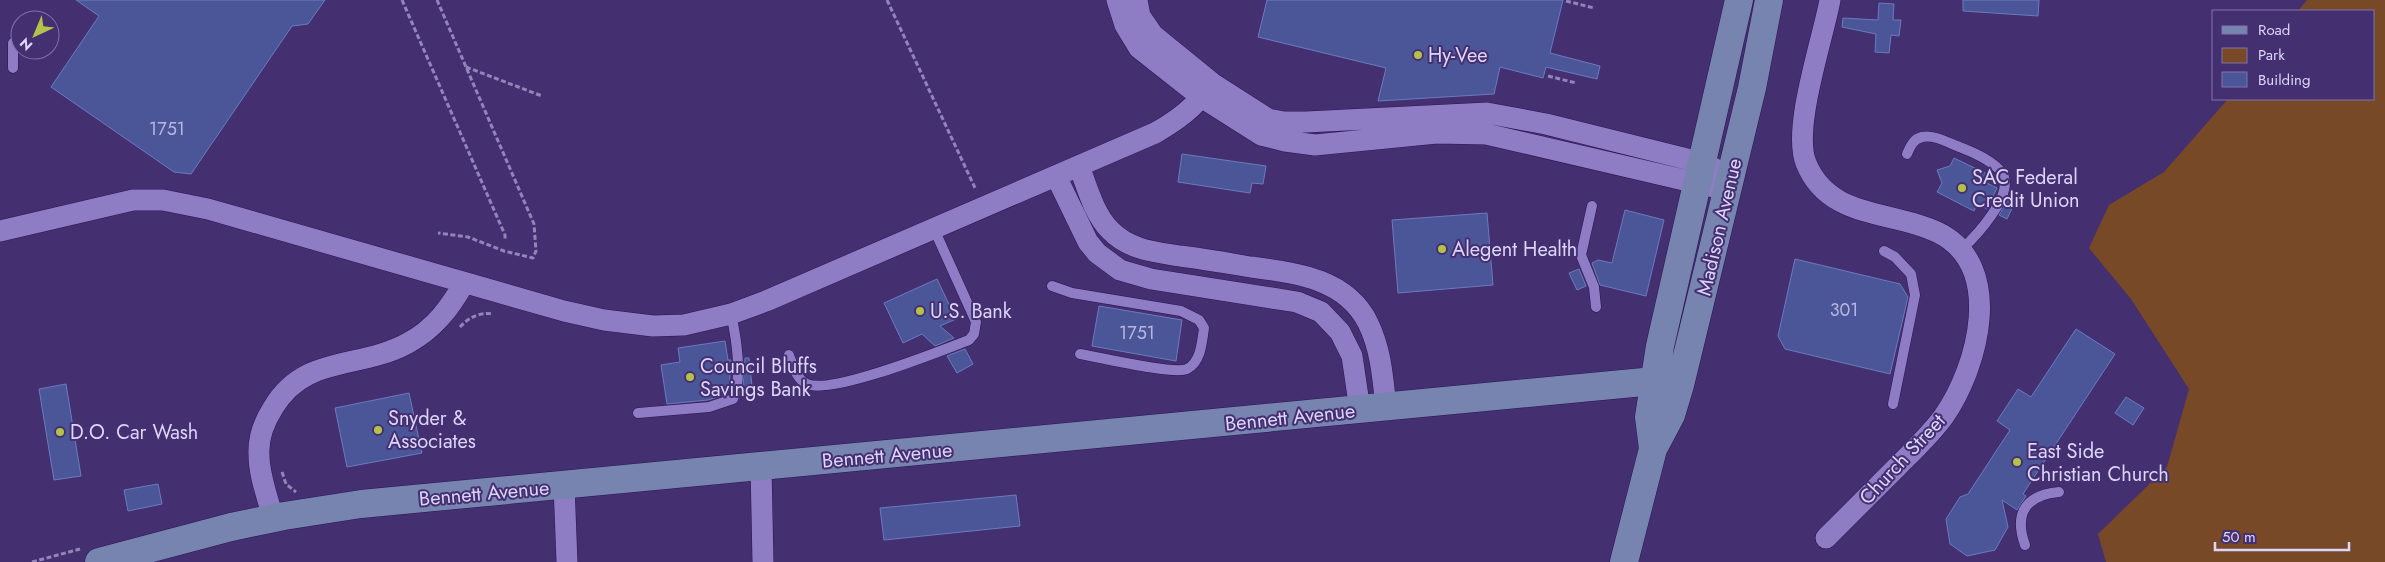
<svg xmlns="http://www.w3.org/2000/svg" width="2385" height="562" viewBox="0 0 2385 562" font-family="Jost,sans-serif">
  <style>
    .green { fill: #784927 }
    .building { fill: #4b5698; stroke: #6d7abf }
    .lines { fill: none; stroke-linecap: round; stroke-linejoin: round }
    .service-casing { stroke: #2b1453; stroke-width: 11 }
    .minor-casing { stroke: #2b1453; stroke-width: 22 }
    .secondary-casing { stroke: #2b1453; stroke-width: 29 }
    .path { stroke: #9385b9; stroke-width: 3; stroke-dasharray: 5 2.5; stroke-linecap: butt }
    .service { stroke: #8e7cc4; stroke-width: 10 }
    .minor { stroke: #8e7cc4; stroke-width: 21 }
    .secondary { stroke: #7784b0; stroke-width: 28 }
    .poi-dot { fill: #b5c249; stroke: #443071; stroke-width: 2 }
    .labels { text-anchor: middle; stroke-width: 4; stroke-linejoin: round; paint-order: stroke }
    .number-label { font-size: 18px; fill: #b8b5e3 }
    .poi-label { font-size: 20px; fill: #ddd5fc; stroke: #443071; text-anchor: start }
    .street-label { font-size: 20px; fill: #ddd5fc; stroke: #443071 }
  </style>
  <rect width="100%" height="100%" fill="#443071"/>
  <path class="green" d="M2307,0H2385V562H2106L2098,534L2167,467L2189,389L2131,299L2089,248L2109,205L2164,172L2228,99H2374V11H2298Z"/>
  <path class="building" d="M76,0H325L308,24L292,26L191,174L174,172L51,87L99,16Z
    M1267,0H1563L1550,53L1600,66L1597,79L1546,67L1543,78L1500,67L1494,94L1378,101L1386,68L1258,37Z
    M1963,0H2039L2038,16L1963,11Z
    M1879,3L1894,4L1893,20H1901L1899,36L1891,35L1889,53L1875,52L1876,34L1842,27L1843,18L1878,20Z
    M1182,154L1266,166L1263,184L1252,183L1250,193L1178,182Z
    M1954,158L1991,176L1987,183L1997,188L1987,209L1977,204L1974,211L1937,192L1942,183L1937,170L1950,166Z
    M2010,195L2017,198L2007,219L1999,215Z
    M1625,210L1664,220L1646,296L1600,285L1592,263L1598,260L1612,263Z
    M1487,213L1493,285L1398,293L1392,220Z
    M1795,259L1900,284L1908,297L1890,374L1785,349L1778,336Z
    M1579,269L1586,286L1577,290L1569,273Z
    M937,279L956,319L940,326L954,338L935,346L922,334L903,343L884,303Z
    M1099,306L1182,320L1176,361L1092,346Z
    M2076,329L2115,354L2023,494L2026,496L2017,510L2002,500L2008,527L1995,550L1967,556L1950,544L1946,519L1960,497L1968,494L2010,430L1997,421L2018,389L2031,397Z
    M725,341L728,360H731L729,389L719,390L721,396L708,400L667,404L661,365L680,362L678,348Z
    M965,349L973,364L957,373L947,356Z
    M745,358H749L752,386L743,387Z
    M66,384L81,476L54,480L39,389Z
    M409,393L422,453L347,467L335,408Z
    M2126,397L2144,408L2133,425L2115,413Z
    M158,484L162,504L128,511L124,490Z
    M1016,495L1020,526L884,540L880,508Z"/>
  <g class="lines">
    <g class="service-casing">
      <path id="service" d="M13,68V43
        M1907,154C1910,147 1913,139 1922,137C1935,134 1950,144 1962,148C1975,153 1993,161 2002,173C2016,194 1975,237 1961,250
        M1592,206L1581,255L1594,287L1596,307
        M1884,251L1895,257L1911,274L1915,295L1893,404
        M1052,286L1072,293L1181,311L1199,320L1204,328C1202,342 1201,362 1187,369C1173,375 1099,357 1080,354
        M789,355C793,365 796,379 807,384C832,395 940,351 969,340L974,334L976,322L934,229
        M638,413L709,407L733,399C743,378 736,336 731,314
        M2025,545C2014,514 2025,495 2059,492"/>
    </g>
    <g class="minor-casing">
      <path id="minor" d="M1117,0L1125,25L1139,48L1201,97L1261,135L1285,141L1315,145L1437,133L1486,134L1714,187L1730,180L1717,170L1703,163L1546,124L1487,113L1306,122H1284L1268,119L1212,83L1153,35L1140,16L1137,0
        M1079,166C1087,187 1094,214 1110,230C1129,250 1155,252 1180,256C1204,259 1227,263 1251,267C1295,273 1346,278 1368,323C1381,349 1383,379 1386,408
        M1056,176L1088,242L1097,253L1120,270L1151,279L1297,302L1321,312L1340,332L1352,356L1360,410
        M0,231L133,200H163L208,209L564,311L604,320L653,326L684,325L731,314L766,301L1155,133C1178,120 1195,107 1210,86
        M761,467L763,562
        M564,485L567,562
        M273,518C268,498 259,476 259,455C258,438 264,422 273,408C305,354 359,370 408,343C434,329 450,308 464,283
        M1826,538C1850,514 1874,490 1898,466C1914,450 1931,434 1944,416C1978,367 2006,265 1937,232C1892,210 1829,220 1806,163C1792,128 1823,39 1830,0"/>
    </g>
    <g class="secondary-casing">
      <path id="secondary" d="M1653,449L1649,417L1660,346L1739,0
        M99,562L231,527L284,516L361,504L1654,381L1680,385
        M1624,562L1653,449L1671,415L1680,385L1752,88L1769,0"/>
    </g>
    <path class="path" d="M402,0L505,235V241
      M437,0L534,224L536,251L533,258L504,251L468,237L438,233
      M887,0L976,190
      M1566,1L1594,8
      M466,67L542,96
      M1548,76L1576,83
      M460,327C469,317 480,312 493,314
      M282,472L286,484L296,492
      M32,562L80,549"/>
    <use href="#service" class="service"/>
    <use href="#minor" class="minor"/>
    <use href="#secondary" class="secondary"/>
  </g>
  <g class="poi-dot">
    <circle cx="1418" cy="55" r="5"/>
    <circle cx="1962" cy="188" r="5"/>
    <circle cx="1442" cy="249" r="5"/>
    <circle cx="920" cy="311" r="5"/>
    <circle cx="690" cy="377" r="5"/>
    <circle cx="378" cy="430" r="5"/>
    <circle cx="60" cy="432" r="5"/>
    <circle cx="2017" cy="462" r="5"/>
  </g>
  <g class="labels">
    <g class="number-label">
      <text x="167" y="135">1751</text>
      <text x="1844" y="316">301</text>
      <text x="1137" y="339">1751</text>
    </g>
    <g class="poi-label">
      <text x="1428" y="62">Hy-Vee</text>
      <text x="1972" y="184">SAC Federal<tspan x="1972" dy="23">Credit Union</tspan></text>
      <text x="1452" y="256">Alegent Health</text>
      <text x="930" y="318">U.S. Bank</text>
      <text x="700" y="373">Council Bluffs<tspan x="700" dy="23">Savings Bank</tspan></text>
      <text x="388" y="425">Snyder &amp;<tspan x="388" dy="23">Associates</tspan></text>
      <text x="70" y="439">D.O. Car Wash</text>
      <text x="2027" y="458">East Side<tspan x="2027" dy="23">Christian Church</tspan></text>
    </g>
    <g class="street-label">
      <text transform="translate(1719 227) rotate(-77)" y="7">Madison Avenue</text>
      <text transform="translate(1290 417) rotate(-6)" y="7">Bennett Avenue</text>
      <text transform="translate(887 455) rotate(-5)" y="7">Bennett Avenue</text>
      <text transform="translate(1902 459) rotate(-47)" y="7">Church Street</text>
      <text transform="translate(484 493) rotate(-5)" y="7">Bennett Avenue</text>
    </g>
  </g>
  <rect x="2212" y="10" width="162" height="90" fill="#443071" stroke="#8172a9"/>
  <rect x="2222" y="26" width="25" height="8" fill="#7784b0" stroke="#8172a9"/>
  <text x="2258" y="35" font-size="15" fill="#ddd5fc">Road</text>
  <rect x="2222" y="48" width="25" height="15" fill="#784927" stroke="#8172a9"/>
  <text x="2258" y="60" font-size="15" fill="#ddd5fc">Park</text>
  <rect x="2222" y="72" width="25" height="15" fill="#4b5698" stroke="#8172a9"/>
  <text x="2258" y="85" font-size="15" fill="#ddd5fc">Building</text>
  <g transform="translate(35 35) rotate(224)"><circle r="24" fill="#443071" stroke="#8172a9"/>
  <path d="M0-4L9 19L0 12L-9 19Z" fill="#b5c249"/>
  <text y="-8" font-size="14" font-weight="bold" text-anchor="middle" fill="#ddd5fc">N</text>
  </g>
  <path d="M2215 542v8h134v-8" fill="none" stroke="#ddd5fc" stroke-width="2.5"/>
  <text x="2222" y="542" font-size="15" fill="#ddd5fc" stroke="#443071" stroke-width="4" paint-order="stroke">50 m</text>
</svg>
